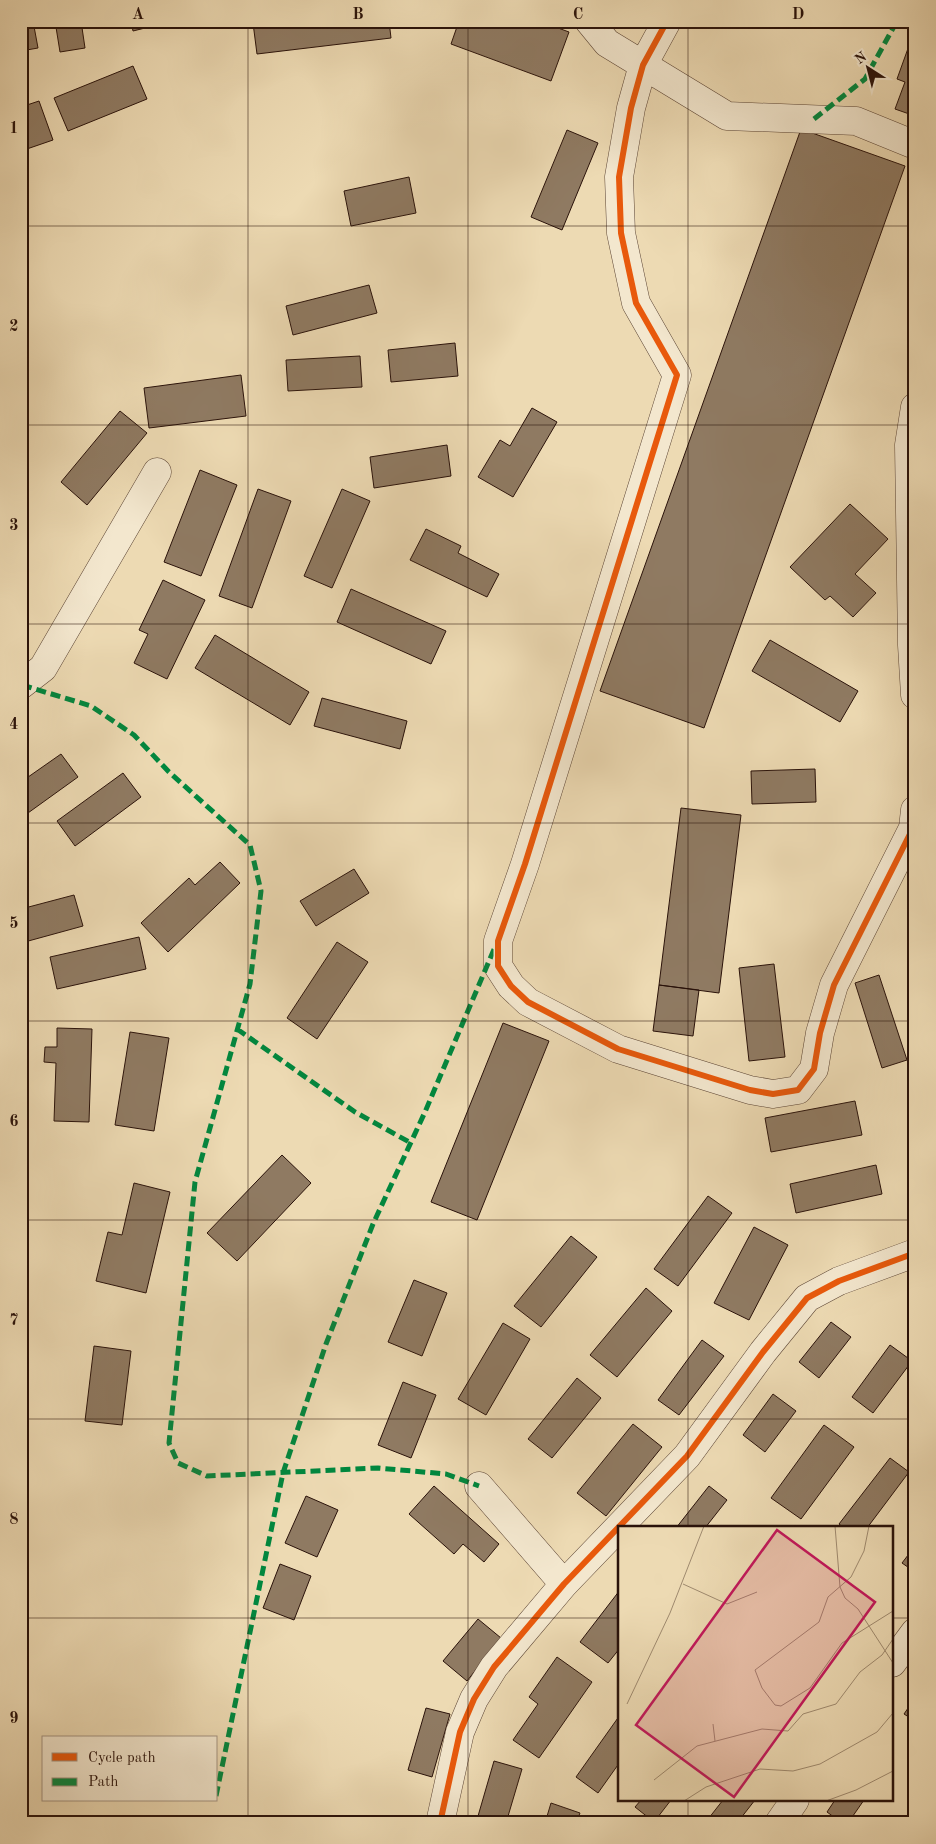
<svg xmlns="http://www.w3.org/2000/svg" width="936" height="1844" viewBox="0 0 936 1844" font-family="'Old Standard TT',serif">
  <style>
    .building { fill: #8f7a62; stroke: #2a120a }
    .lines { fill: none; stroke-linecap: round; stroke-linejoin: round }
    .minor-casing { stroke: #5b4434; stroke-width: 29 }
    .minor { stroke: #f3e7ce; stroke-width: 28 }
    .quiet { stroke: #00873e; stroke-width: 5; stroke-dasharray: 10 5; stroke-linecap: butt }
    .cycleway-casing { stroke: #f3e7ce; stroke-width: 9 }
    .cycleway { stroke: #e8590c; stroke-width: 6 }
    .grid { fill: none; stroke: #2a120a; stroke-width: 1; stroke-opacity: 0.55 }
    .inset-road { fill: none; stroke: #9f8a6f; stroke-width: 1 }
    .view { fill: #c2185b; fill-opacity: 0.15; stroke: #c2185b; stroke-width: 2.5 }
    .inset-edge { fill: none; stroke: #2a120a; stroke-width: 2.5 }
    .neatline { fill: none; stroke: #2a120a; stroke-width: 2 }
    .grid-label { font-size: 16px; text-anchor: middle; font-weight: bold; fill: #2a120a }
  </style>
  <rect width="100%" height="100%" fill="#eddab3"/>
  <filter id="stains"><feTurbulence type="fractalNoise" baseFrequency=".004" numOctaves="4"/><feColorMatrix values="0 0 0 0 .2 0 0 0 0 .09 0 0 0 0 .02 0 0 0 .5 -.17"/></filter>
  <radialGradient id="worn" r=".72"><stop offset=".6" stop-color="#630" stop-opacity="0"/><stop offset="1" stop-color="#630" stop-opacity=".3"/></radialGradient>
  <path class="building" d="M21,21H33L38,48L21,51Z
    M55,21H81L85,48L60,52Z
    M131,21H165V23L133,31Z
    M267,21H389L391,38L257,54L253,23Z
    M459,21H539L569,32L551,81L451,44Z
    M915,29V116L895,109L905,82L897,79Z
    M133,66L147,99L68,131L54,98Z
    M39,101L53,140L21,151V107Z
    M801,129L905,166L704,728L600,691Z
    M567,130L598,143L562,230L531,217Z
    M409,177L416,213L351,226L344,191Z
    M369,285L377,313L293,335L286,306Z
    M455,343L458,376L391,382L388,350Z
    M360,356L362,387L288,391L286,360Z
    M241,375L246,416L149,428L144,388Z
    M532,408L557,422L513,497L478,477L500,440L510,446Z
    M120,411L147,433L87,505L61,482Z
    M447,445L451,476L374,488L370,457Z
    M200,470L237,485L201,576L164,562Z
    M258,489L291,501L252,608L219,596Z
    M342,489L370,501L332,588L304,576Z
    M850,504L888,539L855,574L876,593L853,617L830,596L825,600L790,567Z
    M426,529L461,546L458,553L499,574L487,597L410,560Z
    M163,580L205,600L167,679L134,663L148,634L139,630Z
    M351,589L446,631L431,664L337,622Z
    M215,635L309,692L290,725L195,668Z
    M770,640L858,691L840,722L752,671Z
    M322,698L407,721L400,749L314,726Z
    M61,754L78,777L21,818V782Z
    M815,769L816,802L752,804L751,771Z
    M123,773L141,797L75,846L57,821Z
    M681,808L741,815L719,993L659,985Z
    M220,862L240,883L168,952L141,923L189,878L195,885Z
    M354,869L369,893L316,926L300,901Z
    M74,895L83,926L21,943V909Z
    M139,937L146,969L57,989L50,957Z
    M337,942L368,962L317,1039L287,1018Z
    M774,964L785,1057L749,1061L739,968Z
    M879,975L907,1060L882,1068L855,983Z
    M659,985L699,990L693,1036L653,1031Z
    M503,1023L549,1041L477,1220L431,1202Z
    M57,1028L92,1029L89,1122L54,1121L56,1063L44,1062L45,1047H57Z
    M130,1032L169,1038L154,1131L115,1125Z
    M855,1101L862,1135L771,1152L765,1118Z
    M282,1155L311,1183L237,1261L207,1233Z
    M876,1165L882,1194L796,1213L790,1184Z
    M134,1183L170,1192L146,1293L96,1281L108,1232L122,1235Z
    M708,1196L732,1213L678,1286L654,1269Z
    M754,1227L788,1245L749,1320L714,1303Z
    M571,1236L597,1257L541,1327L514,1306Z
    M414,1280L447,1293L422,1356L388,1342Z
    M646,1288L672,1311L617,1377L590,1355Z
    M831,1322L851,1337L819,1378L799,1362Z
    M503,1323L530,1339L486,1415L458,1399Z
    M702,1340L724,1356L679,1415L658,1400Z
    M890,1345L912,1361L873,1413L852,1397Z
    M94,1346L131,1351L122,1425L85,1421Z
    M577,1378L601,1398L552,1458L528,1439Z
    M403,1382L436,1395L411,1458L378,1445Z
    M773,1394L796,1411L765,1452L743,1435Z
    M633,1424L662,1447L606,1516L577,1493Z
    M824,1425L854,1447L801,1519L771,1498Z
    M890,1458L909,1472L867,1528H844L839,1524Z
    M434,1486L499,1544L484,1562L463,1544L454,1554L409,1514Z
    M709,1486L727,1500L705,1528H676Z
    M306,1496L338,1510L317,1557L285,1543Z
    M915,1546V1572L902,1563Z
    M280,1564L311,1576L294,1620L263,1608Z
    M620,1590V1648L608,1663L580,1642Z
    M21,1600L24,1622H21Z
    M478,1619L501,1638L467,1681L443,1661Z
    M557,1657L592,1682L539,1758L513,1740L538,1704L529,1697Z
    M915,1698V1721L904,1714Z
    M426,1708L450,1714L432,1777L408,1770Z
    M620,1715V1762L598,1793L576,1777Z
    M494,1761L522,1769L506,1823H476Z
    M641,1800H671L654,1822L635,1807Z
    M723,1800H755L737,1823H705Z
    M835,1800H864L848,1823H842L827,1812Z
    M551,1803L580,1813L576,1823H545Z"/>
  <g class="lines">
    <g class="minor-casing">
      <path id="minor" d="M589,21L607,43L727,116L856,121L915,145
        M667,21L643,65L631,108L619,177L621,233L636,303L677,375L525,864L498,941V966L511,986L528,1002L618,1049L750,1090L773,1094L798,1090L814,1069L820,1033L834,985L913,828L915,810
        M915,407L909,445L912,645L915,695
        M21,685L43,668L157,472
        M479,1486L564,1584
        M892,1663L915,1632
        M440,1823L460,1732L474,1699L494,1667L564,1584L687,1456L763,1352L807,1298L839,1281L915,1253
        M779,1823L795,1800"/>
    </g>
    <use href="#minor" class="minor"/>
    <path class="quiet" d="M814,119L865,79L897,21
      M22,685L91,706L134,735L169,772L250,845L261,891L250,984L195,1182L169,1443L178,1463L207,1476L378,1468L446,1474L479,1486
      M237,1029L355,1112L411,1143
      M216,1796L283,1473L326,1344L373,1224L425,1112L495,947"/>
    <g class="cycleway-casing">
      <path id="cycleway" d="M667,21L643,65L631,108L619,177L621,233L636,303L677,375L525,864L498,941V966L511,986L528,1002L618,1049L750,1090L773,1094L798,1090L814,1069L820,1033L834,985L913,828L915,810
        M440,1823L460,1732L474,1699L494,1667L564,1584L687,1456L763,1352L807,1298L839,1281L915,1253"/>
    </g>
    <use href="#cycleway" class="cycleway"/>
  </g>
  <path class="grid" d="M248,21V1823M468,21V1823M688,21V1528M21,226H915M21,425H915M21,624H915M21,823H915M21,1021H915M21,1220H915M21,1419H915M21,1618H620M892,1618H915M688,1800V1823"/>
  <g transform="translate(618 1526)">
    <rect width="275" height="275" fill="#eddab3"/>
    <path class="inset-road" d="M217,0L222,61L227,72L240,83L275,137M251,0L246,25L233,51L210,71L201,96L137,144L144,162L157,179L163,180L192,162L224,117L275,85M65,58L109,78L139,66M9,178L52,87L86,0M95,198L97,215M36,254L79,220L144,203L170,205L185,188L218,178L242,146L264,129L275,113M66,275L88,261L142,243L175,245L202,238L259,206L275,187M208,275L238,264L275,245"/>
    <path class="view" d="M159,4L257,76L116,271L18,199Z"/>
    <rect width="275" height="275" class="inset-edge"/>
  </g>
  <rect width="936" height="1844" fill="none" stroke="#eddab3" stroke-width="55"/>
  <rect x="42" y="1736" width="175" height="65" fill="#f3e7ce" stroke="#a39280"/>
  <rect x="52" y="1753" width="25" height="8" fill="#e8590c" stroke="#a39280"/>
  <text x="88" y="1762" font-size="15" fill="#2a120a">Cycle path</text>
  <rect x="52" y="1778" width="25" height="8" fill="#00873e" stroke="#a39280"/>
  <text x="88" y="1786" font-size="15" fill="#2a120a">Path</text>
  <g transform="translate(868 68) rotate(324)" stroke="#f3e7ce" stroke-width="4" paint-order="stroke">
  <path d="M0-4L9 19L0 12L-9 19Z" fill="#2a120a"/>
  <text y="-8" font-size="14" font-weight="bold" text-anchor="middle" fill="#2a120a">N</text>
  </g>
  <rect x="28" y="28" width="880" height="1788" class="neatline"/>
  <g class="grid-label">
    <text x="138" y="19">A</text>
    <text x="358" y="19">B</text>
    <text x="578" y="19">C</text>
    <text x="798" y="19">D</text>
    <text x="14" y="133">1</text>
    <text x="14" y="331">2</text>
    <text x="14" y="530">3</text>
    <text x="14" y="729">4</text>
    <text x="14" y="928">5</text>
    <text x="14" y="1126">6</text>
    <text x="14" y="1325">7</text>
    <text x="14" y="1524">8</text>
    <text x="14" y="1723">9</text>
  </g>
  <rect width="100%" height="100%" filter="url(#stains)"/>
  <rect width="100%" height="100%" fill="url(#worn)"/>
</svg>
